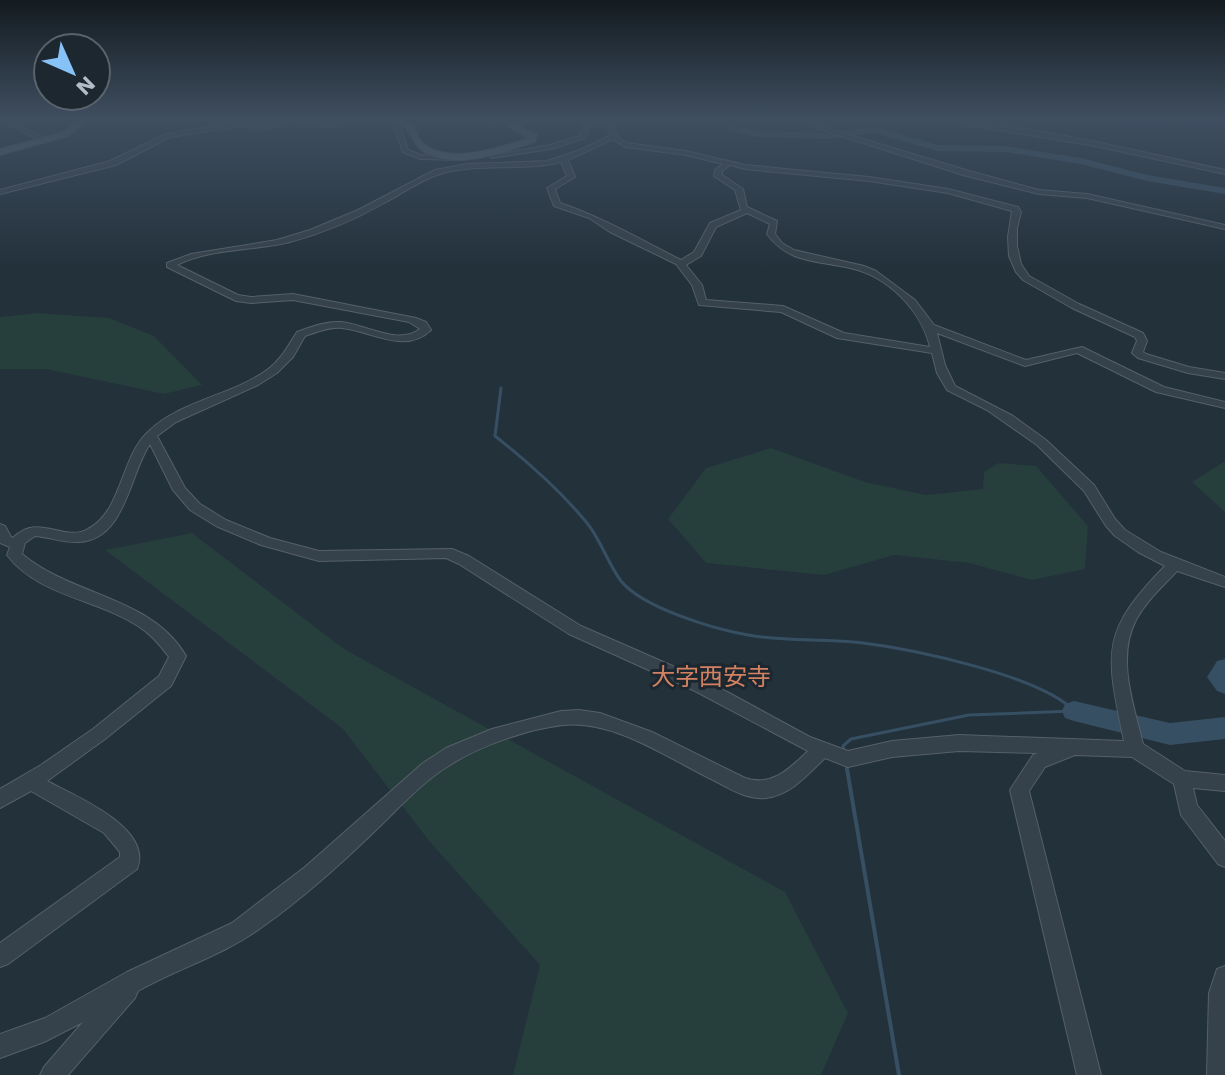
<svg xmlns="http://www.w3.org/2000/svg" width="1225" height="1075" viewBox="0 0 1225 1075" font-family="'Work Sans','Noto Sans JP',sans-serif">
  <style>
    .green { fill: #263e3c }
    .lines { fill: none; stroke-linecap: round; stroke-linejoin: round }
    .stream-far1 { stroke: #364f62; stroke-width: 3 }
    .stream { stroke: #364f62; stroke-width: 4 }
    .river { fill: #364f62; fill-rule: evenodd }
    .minor-casing { stroke: #556069; stroke-width: 2 }
    .major-casing { stroke: #434e57; stroke-width: 2 }
    .minor { fill: #36424b; fill-rule: evenodd }
    .major { fill: #54616b; fill-rule: evenodd }
    .labels { text-anchor: middle; stroke-width: 6; stroke-linejoin: round; paint-order: stroke }
    .quarter-label { font-size: 24px; fill: #d38261; stroke: #1c2730 }
  </style>
  <rect width="100%" height="100%" fill="#23313b"/>
  <path class="green" d="M38,313L109,318L154,336L202,385L164,394L46,369H0V317Z
    M771,448L865,482L926,495L983,489L984,472L999,463L1036,466L1088,526L1085,569L1032,580L969,563L894,555L824,575L706,563L668,519L706,468Z
    M1225,461V512L1192,482Z
    M192,533L344,649L785,892L848,1013L821,1075H513L540,965L430,842L343,729L105,550Z"/>
  <g class="lines">
    <path class="stream-far1" d="M501,388L495,436C528,462 560,490 587,523C601,540 608,564 621,581C643,608 714,629 748,635C786,642 825,638 863,643C912,649 1042,676 1074,711
      M844,752L843,746L851,739L969,715L1074,711
      M846,763L847,771"/>
    <path class="stream" d="M847,769L899,1075"/>
    <path class="river" d="M1105,118L1225,119V125L1109,121Z
      M730,125L757,131L827,133L874,127L938,145L1005,146L1081,158L1147,175L1225,188V194L1147,181L1081,164L1005,152L938,151L874,133L827,139L757,137L727,130Z
      M1225,659V694L1217,691L1207,677L1217,661Z
      M1074,701L1170,723L1225,717V739L1170,745L1074,721L1065,718L1062,711L1065,704Z"/>
    <g class="minor-casing">
      <path id="minor" d="M16,118H23L16,125L47,139V141H43L10,126Z
        M190,118L231,119L256,126L292,120L334,123L374,118L334,127L292,124L256,130L241,126L170,137L116,165L0,194V190L110,161L166,134L232,123Z
        M462,118L493,121L524,118L528,120L493,125Z
        M612,118H620L612,124L620,139L627,143L686,151L745,165L869,177L948,189L1018,207L1021,212L1017,228V246L1021,264L1029,276L1079,304L1143,333L1147,341L1143,352L1146,354L1189,367L1225,373V379L1188,373L1138,358L1132,353L1137,341L1135,337L1072,308L1023,280L1016,272L1009,256L1008,237L1012,211L948,193L869,181L745,169L730,165L722,171V175L743,189L747,207L777,221L775,234L782,243L794,250L864,266L876,271L915,300L934,325L1026,360L1082,347L1164,387L1225,402V408L1156,392L1077,353L1025,366L937,333L945,365L955,386L1013,416L1046,440L1094,485L1115,519L1125,530L1161,552L1225,577V587L1177,571C1163,586 1146,601 1136,620C1116,658 1134,706 1143,744L1185,771L1225,775V791L1193,788L1197,805L1225,841V867L1218,864L1181,815L1174,784L1132,757L1075,755L1045,767L1029,791L1101,1075H1077L1010,790L1033,755L1038,753L959,751L892,757L848,767L825,758C808,774 791,795 766,798C748,800 730,789 715,781C671,760 614,719 563,725C528,729 479,746 450,765C422,782 400,807 377,829C341,864 303,898 262,927C224,955 179,968 138,991L135,998L68,1075H40L44,1067L83,1022L44,1042L0,1058V1034L45,1018L127,972L232,923L305,867L423,763L446,748L492,729L561,711L579,710L600,713L652,732L745,778C772,787 789,769 808,751L695,691L569,634L459,564L446,558L319,561L261,545L216,526L190,510L173,490L150,444C129,475 126,539 79,542C64,543 49,537 35,536L25,543L22,554C72,596 152,597 186,656L171,686L105,739L47,781C75,796 154,828 137,869L8,964L0,967V943L120,857V852L104,833L31,791L0,808V789L41,765L93,729L159,676L169,657C160,645 151,634 138,626C97,599 38,596 7,555L10,547L0,543V524L5,526L11,537L13,538C38,512 64,543 88,529C123,510 120,458 148,432C181,400 231,396 267,370C281,360 288,346 297,332C311,327 326,321 341,322C366,324 397,346 420,329L409,322L293,300L251,303L236,301L167,267V263L191,254L277,240L310,230L358,210L435,170L467,164L547,161L580,150L611,135L606,125L589,126L585,138L551,149L492,158L489,156L550,145L580,136L584,123L607,121ZM613,139L625,147L686,155L723,164L715,170L714,176L735,190L741,210L710,223L694,252L681,260C641,240 602,217 560,203L555,189L575,177L568,160ZM561,162L567,176L547,188L554,206L589,218L610,232L676,264L692,285L699,305L781,312L837,338L932,353L937,373L947,390L987,410L1037,445L1084,491L1106,526L1115,536L1138,552L1165,566C1099,633 1106,653 1124,741L959,735L892,741L848,751L810,737L707,681L581,626L469,556L452,549L319,551L270,538L226,520L200,504L185,488L157,436L176,422L258,385L277,373L293,357L305,336C317,332 329,327 342,328C372,331 405,355 431,330L426,322L416,318L293,294L251,297L238,295L177,265C210,248 254,251 290,242C324,233 356,219 386,202C404,192 421,180 440,174C480,162 522,172 561,162ZM747,213L770,224L767,234C789,264 817,260 850,268C888,276 921,310 930,347L844,333L783,306L706,300L702,285L686,265L701,256L716,227Z
        M802,118H810L820,126L969,171L1039,190L1087,194L1225,225V229L1087,198L1039,194L963,175L816,128Z
        M897,118C1007,118 1118,147 1225,170V174L1095,146L973,126Z
        M391,119H397L408,150L421,155L464,156L467,158L464,160L420,159L403,152Z
        M1225,966V1075H1207L1209,993L1217,969Z"/>
    </g>
    <g class="major-casing">
      <path id="major" d="M81,118H90L69,136L0,155V149L63,132Z
        M385,118H396L413,125C416,131 418,138 422,142C445,166 502,147 529,138L506,126L528,118H542L518,126L537,134L535,142C504,152 458,170 426,153C414,147 414,138 407,129C402,124 391,122 385,118Z"/>
    </g>
    <use href="#minor" class="minor"/>
    <use href="#major" class="major"/>
  </g>
  <linearGradient id="sky" x2="0" y2="1"><stop stop-color="#131b20"/><stop offset="0.44" stop-color="#3f4e60"/><stop offset="1" stop-color="#3f4e60" stop-opacity="0"/></linearGradient>
  <rect width="1225" height="269" fill="url(#sky)"/>
  <g class="labels">
    <g class="quarter-label">
      <text x="711" y="685">大字西安寺</text>
    </g>
  </g>
  <g transform="translate(72 72) rotate(135)"><circle r="38" fill="#1c2730" stroke="#58636c" stroke-width="2"/>
  <path d="M0-6L14 30L0 20L-14 30Z" fill="#87c2f7"/>
  <text y="-12" font-size="22" font-weight="bold" text-anchor="middle" fill="#b2bdc7">N</text>
  </g>
</svg>
